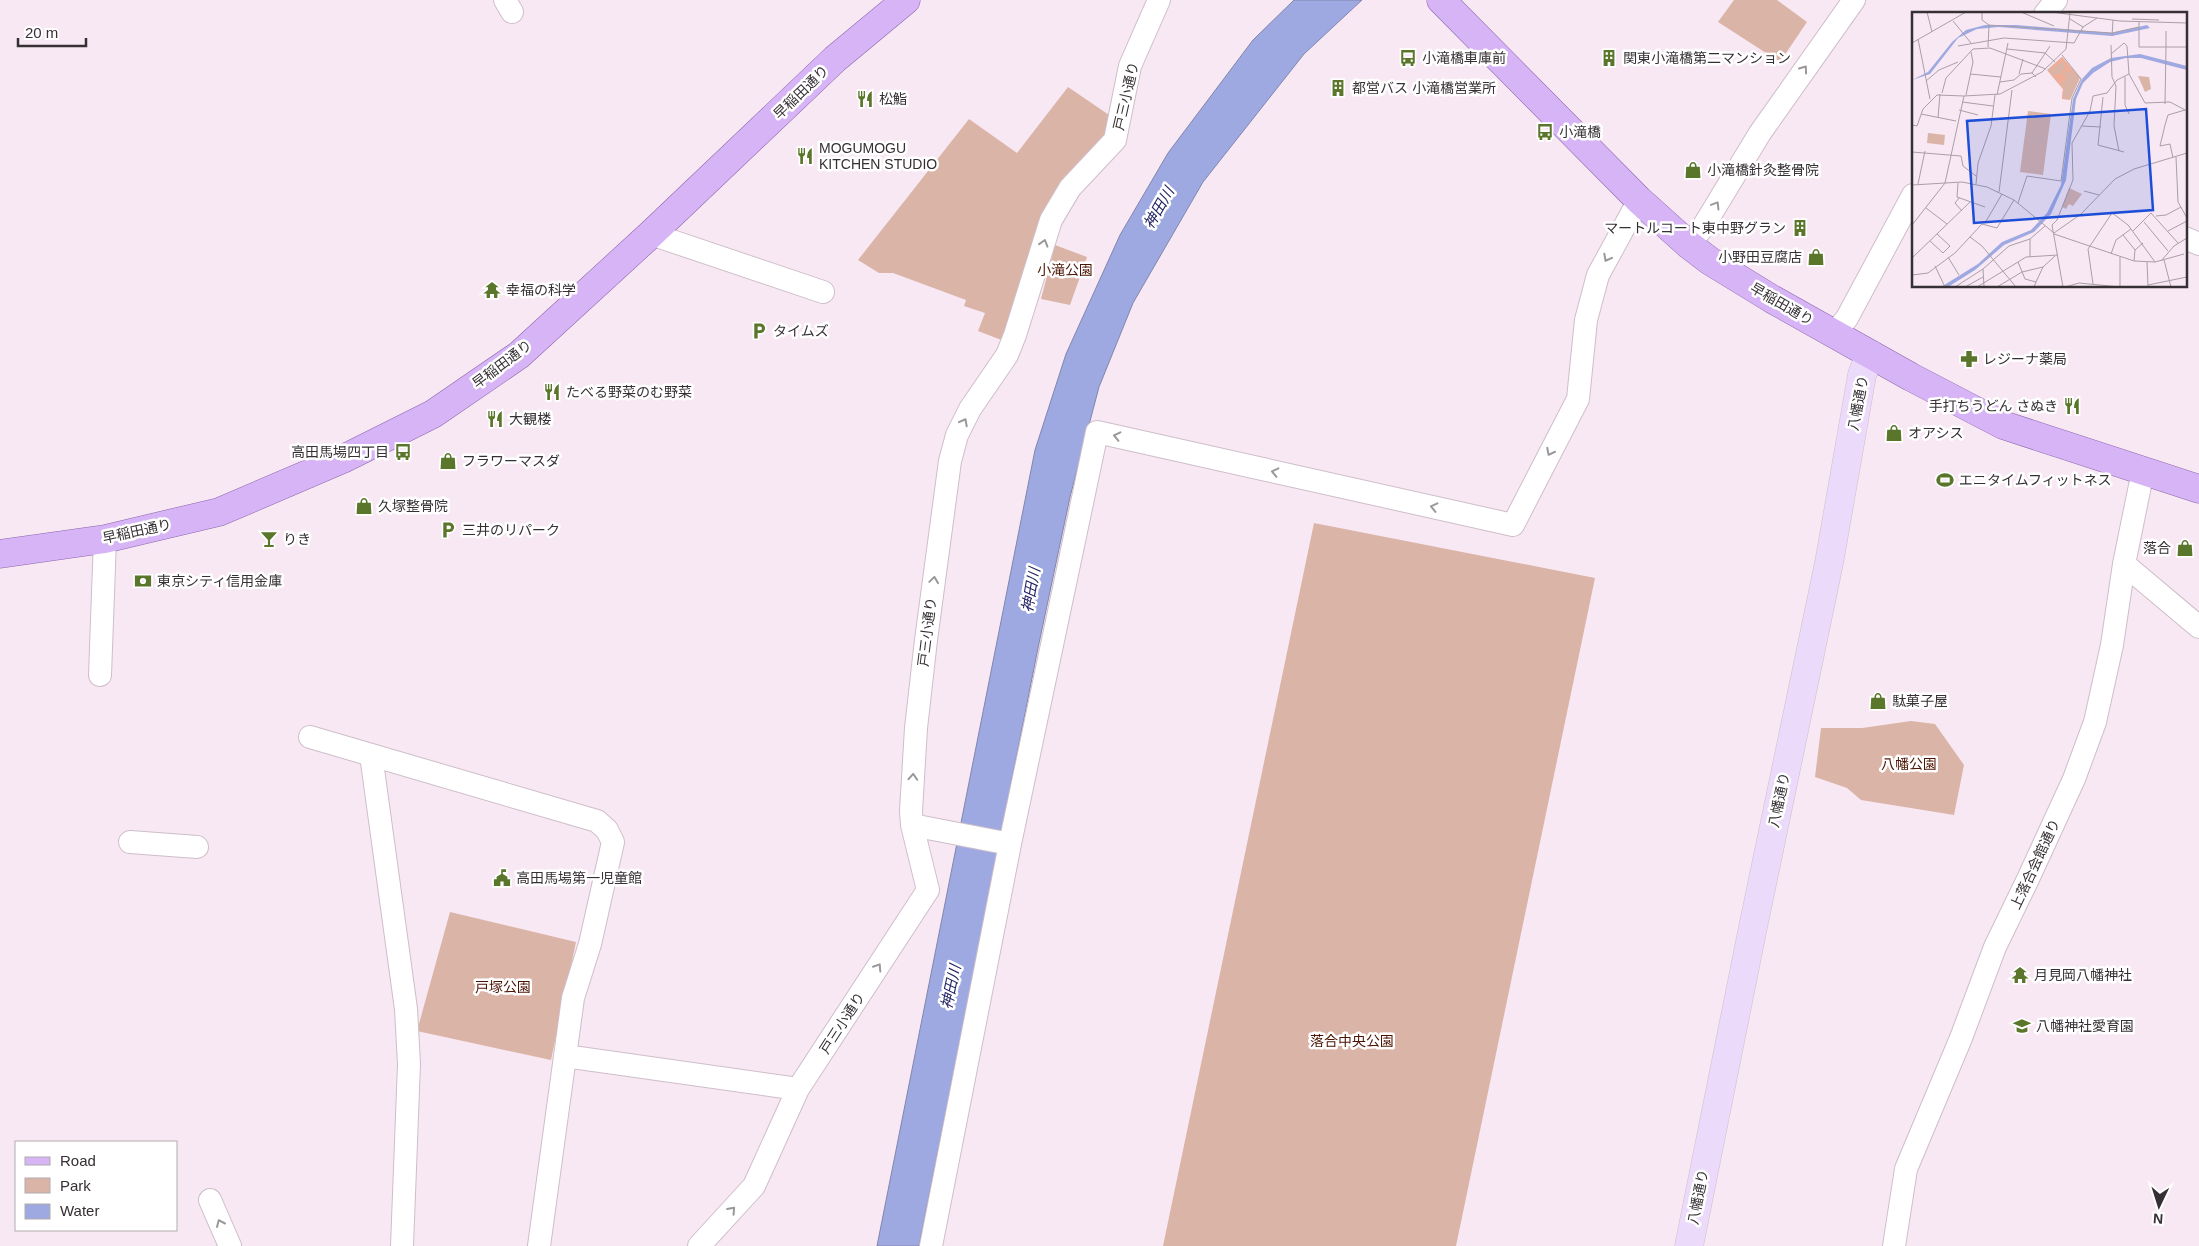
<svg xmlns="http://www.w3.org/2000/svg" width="2199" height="1246" viewBox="0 0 2199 1246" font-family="Helvetica,'Noto Sans JP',sans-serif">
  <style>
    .green { fill: #dbb4a8 }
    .water { fill: #9fa9e1; stroke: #8085ad }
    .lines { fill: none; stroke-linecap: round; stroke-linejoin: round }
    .street-casing { stroke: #cebec9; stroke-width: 24 }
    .secondary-casing { stroke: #cebec9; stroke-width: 29 }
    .primary-casing { stroke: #8c65ad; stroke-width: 29 }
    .street { stroke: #fff; stroke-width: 22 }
    .secondary { stroke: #ebdafa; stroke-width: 28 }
    .primary { stroke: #d6b4f5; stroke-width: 28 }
    .oneway { stroke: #9a989a }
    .labels { text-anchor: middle; stroke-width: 5; stroke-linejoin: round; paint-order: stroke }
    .poi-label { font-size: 14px; fill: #363034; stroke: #fff; text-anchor: start }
    .street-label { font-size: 14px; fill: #363034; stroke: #fff }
    .park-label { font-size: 14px; fill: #4c1403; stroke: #fff }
    .water-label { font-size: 15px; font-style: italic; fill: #222364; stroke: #fff }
    .inset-road { fill: none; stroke: #aa9ea7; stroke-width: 1 }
    .view { fill: #1d4ed8; fill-opacity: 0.15; stroke: #1d4ed8; stroke-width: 2.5 }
    .inset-edge { fill: none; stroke: #363034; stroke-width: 2.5 }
  </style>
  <rect width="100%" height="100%" fill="#f8e8f3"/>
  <path class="green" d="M1734,0H1777L1807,22L1780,62L1718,22Z
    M1068,87L1112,117L1106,140L1060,186L1004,341L978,331L985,313L964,306L966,300L893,273H879L858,260L969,119L1017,153Z
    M1055,245L1087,257L1070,305L1041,299Z
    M1314,523L1595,578L1456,1246H1163Z
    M1911,721L1935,724L1964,765L1954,815L1861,800L1847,788L1815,777L1821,728H1862Z
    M450,912L576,942L551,1060L417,1031Z"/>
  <path class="water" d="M1294,0H1362L1304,54L1203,182L1133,303L1099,387L1070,497L1038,648L919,1246H877L1035,450L1066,354L1120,235L1168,153L1253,40Z"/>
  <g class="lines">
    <g class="street-casing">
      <path id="street" d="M505,0L512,12
        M2045,14L2056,0
        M651,234L823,292
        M2185,238L2199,244
        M1689,245L1703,227L1760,133L1854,0
        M1834,334L1847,318L1913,195
        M2124,564L2199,627
        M100,675L105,539
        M310,737L597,821L607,830L613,842L590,944L573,998L539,1246
        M371,755L406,1009L409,1064L402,1246
        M912,825L1010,844
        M130,842L197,847
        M565,1056L798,1089
        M210,1200L230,1246
        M699,1246L754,1186L798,1089L928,890L912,825L911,811L916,728L926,640L950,461L957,435L970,409L1007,355L1015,335L1051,220L1070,188L1115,140L1130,66L1159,0
        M931,1246L1010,844L1097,432L1513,525L1578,399L1586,320L1598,275L1639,200
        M1894,1246L1906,1169L1961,1038L1995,947L2028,879L2074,779L2095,722L2112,645L2124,564L2143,471"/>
    </g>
    <g class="secondary-casing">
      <path id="secondary" d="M1689,1246L1753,927L1829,563L1862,375L1870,354"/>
    </g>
    <g class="primary-casing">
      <path id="primary" d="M1441,0L1639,200L1689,245L1710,261L1772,299L1911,377L2003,425L2199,489
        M0,554L105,539L219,512L343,459L433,414L519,355L651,234L835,59L906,0"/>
    </g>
    <use href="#street" class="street"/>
    <use href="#secondary" class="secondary"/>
    <use href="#primary" class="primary"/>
  </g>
  <defs><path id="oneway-chevron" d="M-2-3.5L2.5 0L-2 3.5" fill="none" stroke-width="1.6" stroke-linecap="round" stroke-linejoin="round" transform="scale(1.25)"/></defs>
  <g class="oneway">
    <use href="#oneway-chevron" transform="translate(1804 69) rotate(-54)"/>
    <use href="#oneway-chevron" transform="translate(1716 205) rotate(-59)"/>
    <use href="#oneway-chevron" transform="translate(1044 243) rotate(-73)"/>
    <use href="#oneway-chevron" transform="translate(1607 258) rotate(118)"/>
    <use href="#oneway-chevron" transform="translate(964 422) rotate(-62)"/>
    <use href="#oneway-chevron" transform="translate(1117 436) rotate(-167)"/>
    <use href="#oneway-chevron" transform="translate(1550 452) rotate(117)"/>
    <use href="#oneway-chevron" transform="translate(1275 472) rotate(-167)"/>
    <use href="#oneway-chevron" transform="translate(1434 507) rotate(-167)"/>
    <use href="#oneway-chevron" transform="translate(934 580) rotate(-82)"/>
    <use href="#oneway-chevron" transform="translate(913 777) rotate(-86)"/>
    <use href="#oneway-chevron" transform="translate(878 967) rotate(-57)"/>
    <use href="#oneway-chevron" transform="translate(732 1210) rotate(-48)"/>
    <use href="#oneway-chevron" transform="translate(220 1223) rotate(-114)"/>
  </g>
  <defs>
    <g id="bus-bare" transform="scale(1.35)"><path d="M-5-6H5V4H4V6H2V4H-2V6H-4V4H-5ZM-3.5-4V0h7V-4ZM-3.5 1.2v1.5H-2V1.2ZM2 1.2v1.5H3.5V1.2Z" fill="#5a762b" stroke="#fff" stroke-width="2.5" paint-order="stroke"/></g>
    <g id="building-bare" transform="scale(1.35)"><path d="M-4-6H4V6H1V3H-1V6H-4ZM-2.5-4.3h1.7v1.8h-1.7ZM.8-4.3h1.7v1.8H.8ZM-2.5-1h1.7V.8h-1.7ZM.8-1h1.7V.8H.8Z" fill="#5a762b" stroke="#fff" stroke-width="2.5" paint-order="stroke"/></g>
    <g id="restaurant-bare" transform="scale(1.35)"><path d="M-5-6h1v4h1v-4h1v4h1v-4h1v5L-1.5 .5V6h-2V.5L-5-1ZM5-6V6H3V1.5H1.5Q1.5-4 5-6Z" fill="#5a762b" stroke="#fff" stroke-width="2.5" paint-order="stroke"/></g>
    <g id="shop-bare" transform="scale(1.35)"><path d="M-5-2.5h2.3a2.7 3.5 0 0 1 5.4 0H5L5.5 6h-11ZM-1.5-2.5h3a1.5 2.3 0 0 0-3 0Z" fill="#5a762b" stroke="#fff" stroke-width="2.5" paint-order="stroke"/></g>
    <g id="temple-bare" transform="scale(1.35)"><path d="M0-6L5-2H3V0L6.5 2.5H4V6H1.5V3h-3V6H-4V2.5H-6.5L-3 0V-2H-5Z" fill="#5a762b" stroke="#fff" stroke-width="2.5" paint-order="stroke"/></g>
    <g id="parking-bare" transform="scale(1.35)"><path d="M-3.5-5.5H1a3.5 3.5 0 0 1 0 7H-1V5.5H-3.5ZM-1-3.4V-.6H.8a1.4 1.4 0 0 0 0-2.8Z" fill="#5a762b" stroke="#fff" stroke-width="2.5" paint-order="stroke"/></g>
    <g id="pharmacy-bare" transform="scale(1.35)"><path d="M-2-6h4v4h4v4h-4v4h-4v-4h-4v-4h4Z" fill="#5a762b" stroke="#fff" stroke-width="2.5" paint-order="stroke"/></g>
    <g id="stadium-bare" transform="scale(1.35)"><path d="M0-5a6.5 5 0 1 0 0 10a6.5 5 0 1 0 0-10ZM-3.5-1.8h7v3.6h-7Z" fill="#5a762b" stroke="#fff" stroke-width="2.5" paint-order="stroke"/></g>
    <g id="bar-bare" transform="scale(1.35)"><path d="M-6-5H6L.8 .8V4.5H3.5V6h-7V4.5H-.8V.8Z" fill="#5a762b" stroke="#fff" stroke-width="2.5" paint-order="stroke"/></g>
    <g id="bank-bare" transform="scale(1.35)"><path d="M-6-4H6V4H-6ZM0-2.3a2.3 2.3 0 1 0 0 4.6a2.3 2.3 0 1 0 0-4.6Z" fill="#5a762b" stroke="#fff" stroke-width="2.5" paint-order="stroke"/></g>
    <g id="civic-bare" transform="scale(1.35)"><path d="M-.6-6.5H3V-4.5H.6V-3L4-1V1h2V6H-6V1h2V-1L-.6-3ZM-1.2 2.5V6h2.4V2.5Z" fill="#5a762b" stroke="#fff" stroke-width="2.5" paint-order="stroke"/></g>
    <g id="school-bare" transform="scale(1.35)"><path d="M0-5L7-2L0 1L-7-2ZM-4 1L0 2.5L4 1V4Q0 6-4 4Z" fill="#5a762b" stroke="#fff" stroke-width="2.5" paint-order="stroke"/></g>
  </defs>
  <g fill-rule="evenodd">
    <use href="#bus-bare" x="1408" y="58"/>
    <use href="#building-bare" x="1609" y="58"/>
    <use href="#building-bare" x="1338" y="88"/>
    <use href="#restaurant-bare" x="865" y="99"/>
    <use href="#bus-bare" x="1545" y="132"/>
    <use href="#restaurant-bare" x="805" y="156"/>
    <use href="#shop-bare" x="1693" y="170"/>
    <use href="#building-bare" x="1800" y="228"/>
    <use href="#shop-bare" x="1816" y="257"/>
    <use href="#temple-bare" x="492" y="290"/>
    <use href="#parking-bare" x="759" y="331"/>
    <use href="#pharmacy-bare" x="1969" y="359"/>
    <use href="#restaurant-bare" x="552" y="392"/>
    <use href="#restaurant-bare" x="2072" y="406"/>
    <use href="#restaurant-bare" x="495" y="419"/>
    <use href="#shop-bare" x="1894" y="433"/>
    <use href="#bus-bare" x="403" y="452"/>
    <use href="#shop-bare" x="448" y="461"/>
    <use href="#stadium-bare" x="1945" y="480"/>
    <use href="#shop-bare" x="364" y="506"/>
    <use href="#parking-bare" x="448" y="530"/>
    <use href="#bar-bare" x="269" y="539"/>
    <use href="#shop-bare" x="2185" y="548"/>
    <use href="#bank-bare" x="143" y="581"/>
    <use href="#shop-bare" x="1878" y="701"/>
    <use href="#civic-bare" x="502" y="878"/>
    <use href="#temple-bare" x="2020" y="975"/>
    <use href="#school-bare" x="2022" y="1026"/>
  </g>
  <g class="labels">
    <g class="poi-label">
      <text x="1422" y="63">小滝橋車庫前</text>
      <text x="1623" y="63">関東小滝橋第二マンション</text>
      <text x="1352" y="93">都営バス 小滝橋営業所</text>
      <text x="879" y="104">松鮨</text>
      <text x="1559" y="137">小滝橋</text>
      <text x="819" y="153">MOGUMOGU<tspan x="819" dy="16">KITCHEN STUDIO</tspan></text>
      <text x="1707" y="175">小滝橋針灸整骨院</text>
      <text x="1786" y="233" text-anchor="end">マートルコート東中野グラン</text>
      <text x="1802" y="262" text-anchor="end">小野田豆腐店</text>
      <text x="506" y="295">幸福の科学</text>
      <text x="773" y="336">タイムズ</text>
      <text x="1983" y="364">レジーナ薬局</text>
      <text x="566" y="397">たべる野菜のむ野菜</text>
      <text x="2058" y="411" text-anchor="end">手打ちうどん さぬき</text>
      <text x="509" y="424">大観楼</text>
      <text x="1908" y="438">オアシス</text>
      <text x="389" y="457" text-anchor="end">高田馬場四丁目</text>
      <text x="462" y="466">フラワーマスダ</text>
      <text x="1959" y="485">エニタイムフィットネス</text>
      <text x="378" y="511">久塚整骨院</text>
      <text x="462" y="535">三井のリパーク</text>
      <text x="283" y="544">りき</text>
      <text x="2171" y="553" text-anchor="end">落合</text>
      <text x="157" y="586">東京シティ信用金庫</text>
      <text x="1892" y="706">駄菓子屋</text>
      <text x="516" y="883">高田馬場第一児童館</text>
      <text x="2034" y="980">月見岡八幡神社</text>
      <text x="2036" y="1031">八幡神社愛育園</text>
    </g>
    <g class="street-label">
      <text transform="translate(801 92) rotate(-44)" y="5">早稲田通り</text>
      <text transform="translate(1126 96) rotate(-77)" y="5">戸三小通り</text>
      <text transform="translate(1782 304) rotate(30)" y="5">早稲田通り</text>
      <text transform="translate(502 364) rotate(-37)" y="5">早稲田通り</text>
      <text transform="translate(1858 403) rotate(-79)" y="5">八幡通り</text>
      <text transform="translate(137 531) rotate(-12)" y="5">早稲田通り</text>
      <text transform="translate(927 632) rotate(-83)" y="5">戸三小通り</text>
      <text transform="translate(1779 800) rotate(-78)" y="5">八幡通り</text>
      <text transform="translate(2035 864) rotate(-65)" y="5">上落合会館通り</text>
      <text transform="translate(842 1023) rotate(-57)" y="5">戸三小通り</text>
      <text transform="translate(1698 1197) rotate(-79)" y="5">八幡通り</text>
    </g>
    <g class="park-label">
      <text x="1065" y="275">小滝公園</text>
      <text x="1909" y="769">八幡公園</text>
      <text x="503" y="992">戸塚公園</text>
      <text x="1352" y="1046">落合中央公園</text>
    </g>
    <g class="water-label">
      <text transform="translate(1159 208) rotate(-60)" y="5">神田川</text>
      <text transform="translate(1031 590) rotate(-80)" y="5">神田川</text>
      <text transform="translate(951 987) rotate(-78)" y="5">神田川</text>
    </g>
  </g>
  <g transform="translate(1912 12)">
    <rect width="275" height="275" fill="#f8e8f3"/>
    <path d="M150,45L168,66L158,88L150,87L151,77L135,58ZM226,64L237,65L239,77L233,80ZM116,99L139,102L131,163L108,160ZM16,121L33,123L32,133L15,131ZM157,176L170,182L161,194L157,192L154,197L150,195Z" fill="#dbb4a8"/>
    <path d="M150,45L168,66L153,55L157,60L150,61L155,65L149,72L152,77V85L156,87H150L151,77L135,58L142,63L150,61L153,54L151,50L142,55V59L138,56Z" fill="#eead99"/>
    <path d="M104,13L200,21L235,13L238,16L200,24L87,15L65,17L46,26L18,62L0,68L16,60L40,30L54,18L73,13ZM228,42L275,54V58L229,46H214L198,50L181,61L171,71L164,87L154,168L139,202L122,220L92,233L63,258L36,275H29L66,252L90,230L119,218L135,201L149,173L161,87L170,67L180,56L199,46Z" fill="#9fa9e1"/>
    <path class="inset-road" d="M15,0L20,20M70,0V8L77,13L76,35M109,0L142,14M139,0L208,9L275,11M158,7L171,15L185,6M220,7L247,8M41,9L59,31M227,10V35H254V19M76,13L200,21L227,15M200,24L201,8M6,27L18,87M0,31L54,0M199,33L200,65L204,74L202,114L207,139M46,34L92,26L162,31L171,15M95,37L133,41L143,50M199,42L212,31L215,34L217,62M120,61L138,34M58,62L89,65M107,62L111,47M217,62L233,91L258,90L275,99M213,65V93L217,102M14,69L27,58L46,50M88,70L102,68L109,62L120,61L124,65M30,81L34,66L61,37L78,36L134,57M54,83L61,50L59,40M85,83L96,31M181,84L195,81L205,68L217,62M191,85L186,133L212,140M50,90L81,94M253,92L254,35H275M47,98L66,103M9,102L44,109M26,106L28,82M0,113L5,114L11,97L25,83L52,84M170,114L189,115M0,140L49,144L51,154L64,164M264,145L266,190L275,206M261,146L258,132L248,134L253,113L256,103L273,98M46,171L45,185L73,195M6,172L13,139M64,172L66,151L79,114L83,83M0,173L50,170L75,175L102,188L142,221L169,202L203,167L222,157L275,141M172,179L187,183M87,180L100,78M47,186L43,191L50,199M106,191L115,164L149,169L160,86L169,67L150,43M14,196L35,212M199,200L216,213L243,250M244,204L254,203L269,195M232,210L256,239M73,211L90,182M0,213L33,171L52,84L88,82L130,60L154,37L158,1M221,219L239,201L266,231M256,219L275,209M142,222L222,249L243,250L272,242M211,223L223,238M58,225L70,234L104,275M18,229L31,241L38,234L25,222M199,242L204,228L219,217M36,245L47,263M118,245V227M0,246L58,190M252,248L259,275M222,249L223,238L231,231M249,249L262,234L275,226M235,250L236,274M23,254L33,275M71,257L72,275M0,263L16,261L43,241L70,212L85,216L102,188M124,270L131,255M181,272L176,237L200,201M236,273L275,265M43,275L71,257L97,234L118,227L133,214M53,275L71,265M65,275L106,250M85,275L110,260L131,255L143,244M122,275L124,270L113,267L106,250L114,245L146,243M151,275L140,213L145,208L161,168L160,131L178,99L181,84M153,275L167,271L208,275M208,275V245"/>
    <path class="view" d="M234,97L241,198L62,211L55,109Z"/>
    <rect width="275" height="275" class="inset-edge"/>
  </g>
  <rect x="15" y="1141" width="162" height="90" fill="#ffffff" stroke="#afacae"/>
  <rect x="25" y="1157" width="25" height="8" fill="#d6b4f5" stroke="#afacae"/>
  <text x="60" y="1166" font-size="15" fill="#363034">Road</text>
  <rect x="25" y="1178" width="25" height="15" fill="#dbb4a8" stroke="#afacae"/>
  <text x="60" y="1191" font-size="15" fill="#363034">Park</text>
  <rect x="25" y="1204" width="25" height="15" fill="#9fa9e1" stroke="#afacae"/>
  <text x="60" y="1216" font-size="15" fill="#363034">Water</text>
  <g transform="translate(2159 1206) rotate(184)" stroke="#ffffff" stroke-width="4" paint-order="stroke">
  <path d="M0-4L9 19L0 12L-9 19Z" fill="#363034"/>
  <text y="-8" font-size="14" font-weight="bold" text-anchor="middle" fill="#363034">N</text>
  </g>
  <path d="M18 38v8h68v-8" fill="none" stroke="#363034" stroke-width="2.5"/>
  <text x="25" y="38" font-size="15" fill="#363034" stroke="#ffffff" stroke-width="4" paint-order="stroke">20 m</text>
</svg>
